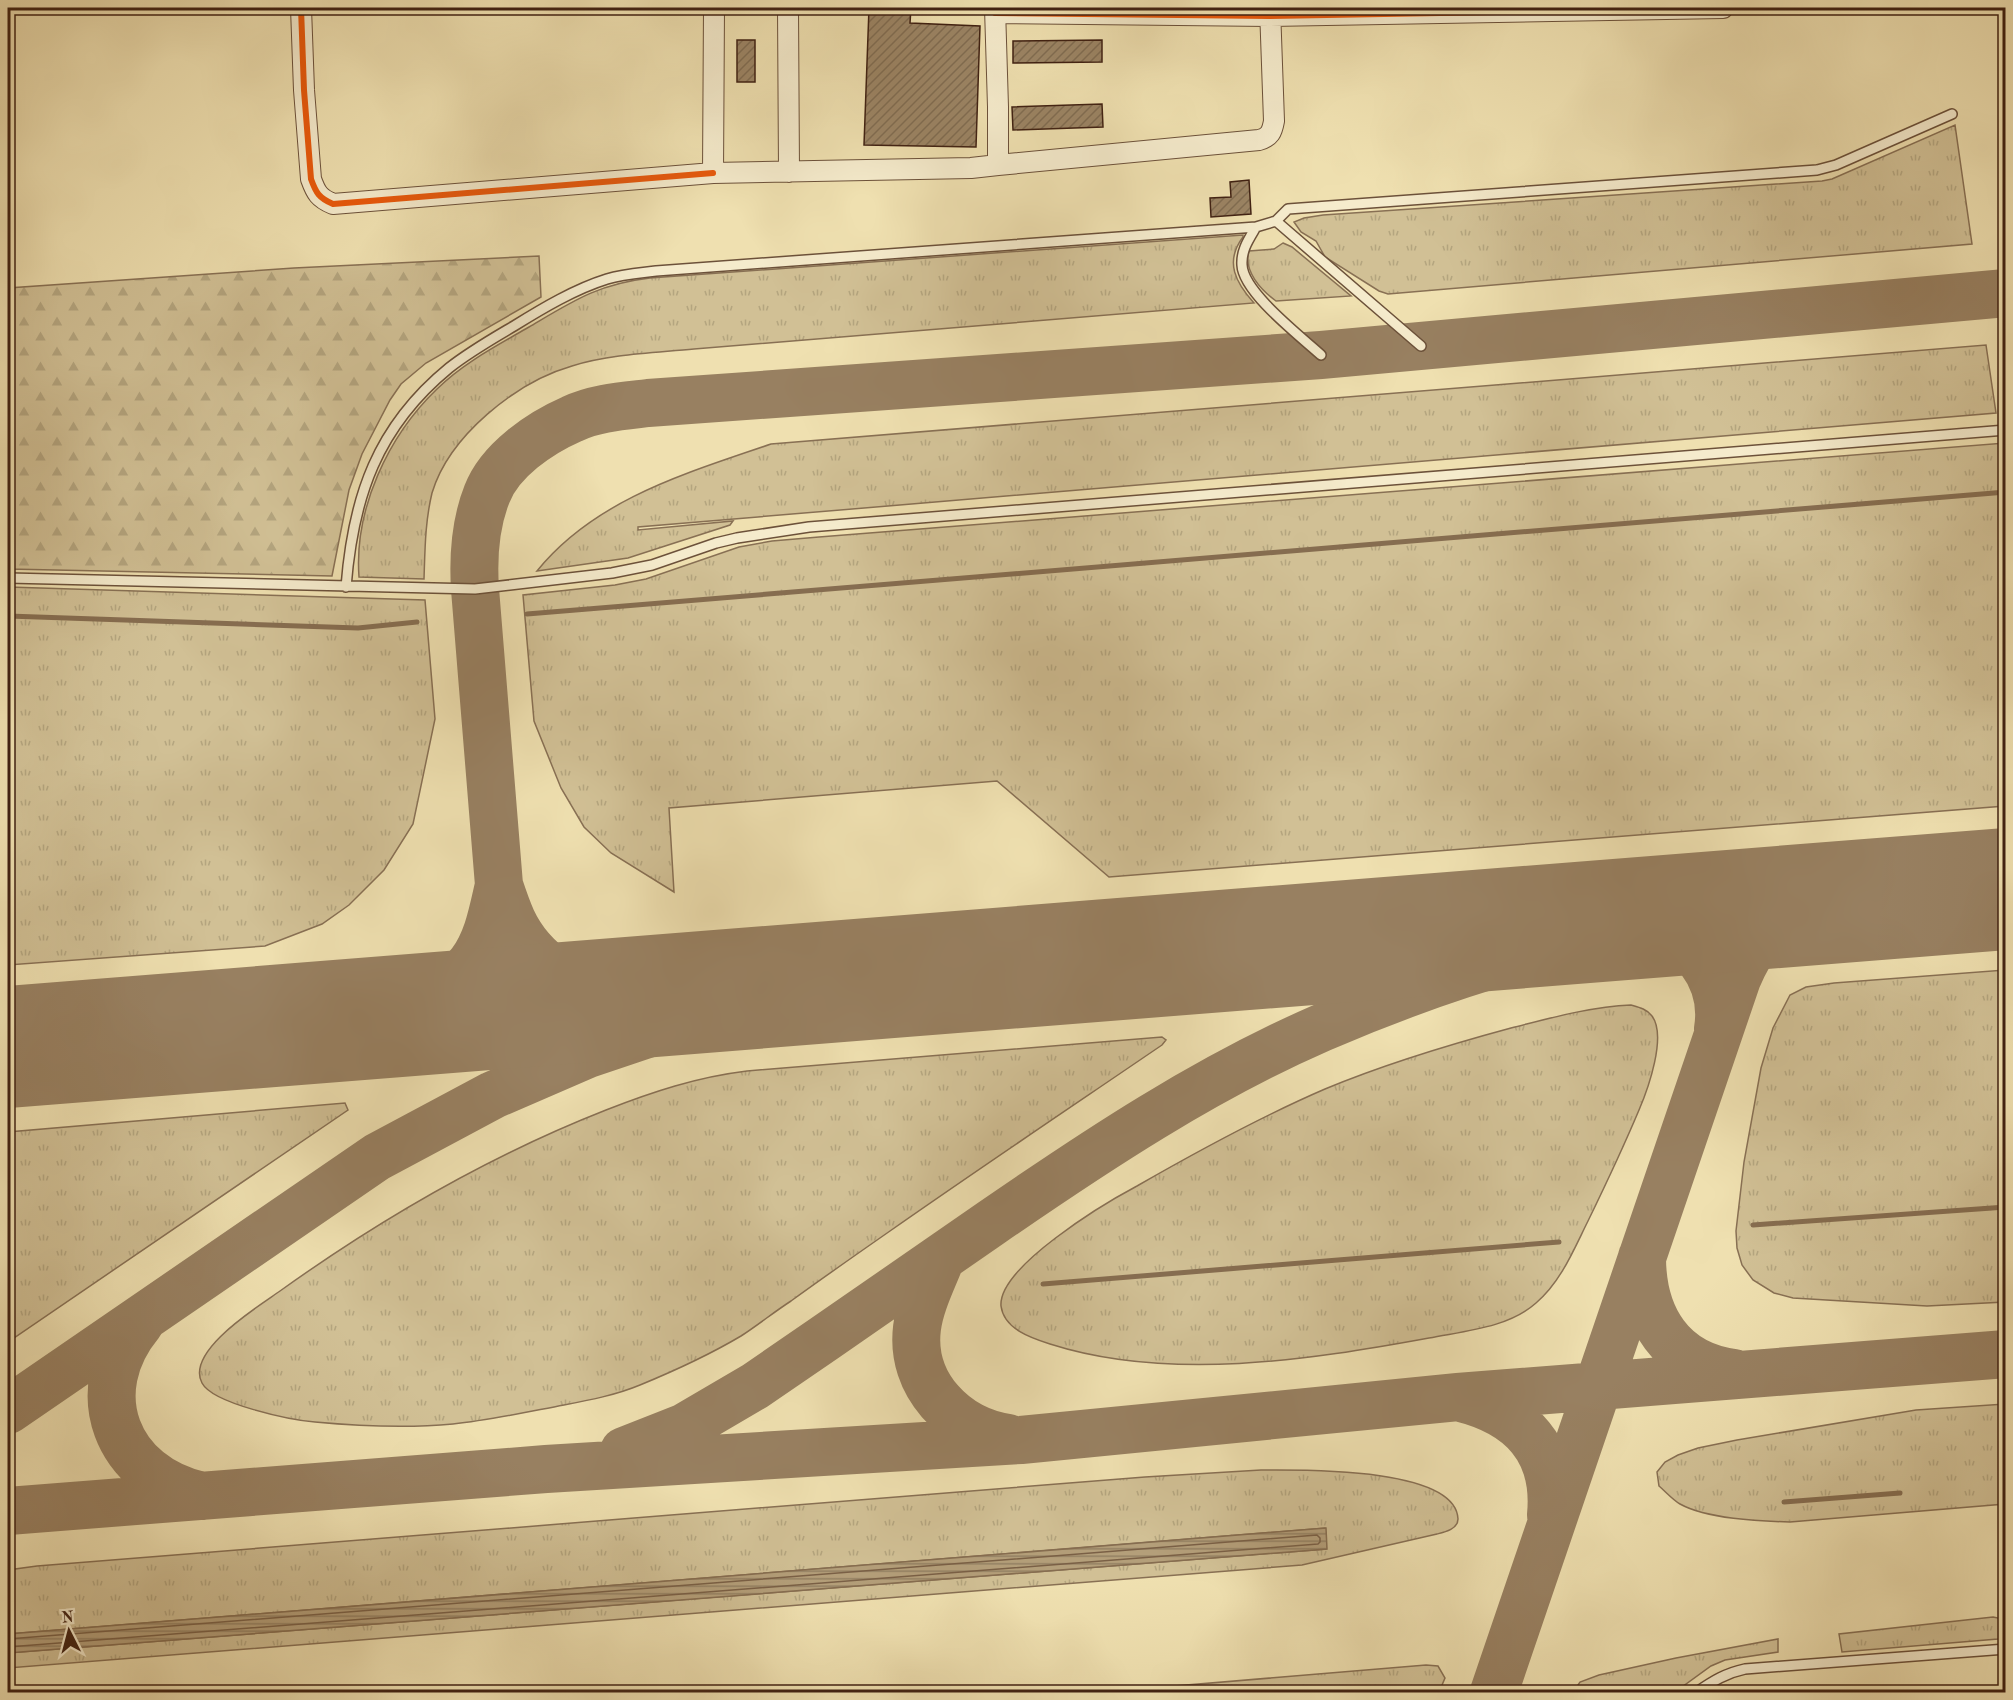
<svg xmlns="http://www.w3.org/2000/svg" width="2013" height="1700" viewBox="0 0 2013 1700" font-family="'Old Standard TT',serif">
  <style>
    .grass { fill: url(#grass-tufts); stroke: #887054; stroke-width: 1.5 }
    .forest { fill: url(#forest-firs); stroke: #887054; stroke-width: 1.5 }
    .water { fill: url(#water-rules); stroke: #866d50; stroke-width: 1.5 }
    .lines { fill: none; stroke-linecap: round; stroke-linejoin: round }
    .shore { stroke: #7a6046; stroke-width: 1.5 }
    .stream { stroke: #866d50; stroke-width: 5 }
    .taxiway { stroke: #988061; stroke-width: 48 }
    .runway { stroke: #988061; stroke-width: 122 }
    .building { fill: url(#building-hatch); stroke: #402112; stroke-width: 1.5 }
    .service-casing { stroke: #6c513a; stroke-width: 12 }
    .minor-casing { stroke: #6c513a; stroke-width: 22 }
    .service { stroke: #f5ebcc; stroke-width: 9 }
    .minor { stroke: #f5ebcc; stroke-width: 20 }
    .cycleway-casing { stroke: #f5ebcc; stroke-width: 10 }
    .cycleway { stroke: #e8590c; stroke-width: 6 }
  </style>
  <defs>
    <pattern id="grass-tufts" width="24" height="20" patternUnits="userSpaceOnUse" patternTransform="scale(1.5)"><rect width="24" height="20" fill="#d1c095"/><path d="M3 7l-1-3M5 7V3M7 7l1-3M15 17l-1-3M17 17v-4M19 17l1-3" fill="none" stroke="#b4a57f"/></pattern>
    <pattern id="forest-firs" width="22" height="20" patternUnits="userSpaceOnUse" patternTransform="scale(1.5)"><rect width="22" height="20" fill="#d1c095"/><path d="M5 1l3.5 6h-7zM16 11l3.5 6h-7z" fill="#b4a57f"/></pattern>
    <pattern id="water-rules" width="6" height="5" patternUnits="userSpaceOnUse" patternTransform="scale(1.5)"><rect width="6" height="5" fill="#b49f7a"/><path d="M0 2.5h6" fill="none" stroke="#948163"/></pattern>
    <pattern id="building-hatch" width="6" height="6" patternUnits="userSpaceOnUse" patternTransform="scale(1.5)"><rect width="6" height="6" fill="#9b8464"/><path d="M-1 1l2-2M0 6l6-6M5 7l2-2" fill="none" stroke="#806c51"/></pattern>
  </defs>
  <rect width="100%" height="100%" fill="#efe0b0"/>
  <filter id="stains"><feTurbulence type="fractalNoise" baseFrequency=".00333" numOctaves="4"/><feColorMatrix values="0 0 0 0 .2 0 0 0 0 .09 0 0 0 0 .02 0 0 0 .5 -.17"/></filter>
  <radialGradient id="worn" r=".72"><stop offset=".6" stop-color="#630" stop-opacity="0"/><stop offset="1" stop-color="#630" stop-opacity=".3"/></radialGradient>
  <path class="grass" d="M1955,125L1972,244L1388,294L1379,291L1325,257L1316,241L1301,232L1294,222L1304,218L1323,215L1822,181L1832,179Z
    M1243,235V237C1224,262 1236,283 1254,303L694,349C653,353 611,354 572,366C516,382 449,436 432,493C425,522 425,550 424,579L359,577C354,509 388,436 437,389C463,363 498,345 529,327C573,301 598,284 650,278Z
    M1283,243L1292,247L1351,296L1276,301C1261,290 1243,271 1249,251L1274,249Z
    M1986,345L1996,413L638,527V530L733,521L730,525L628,558L537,571C595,499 687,473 771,444Z
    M2005,443V806L1109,877L997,781L669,808L674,892L611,853L584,827L561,788L534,721L523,595L615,585L646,579L739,547L772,541L819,537Z
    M8,587L425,600L435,719L413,824L384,870L349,905L322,924L265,946L8,965Z
    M2005,970V1302L1927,1306L1793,1298L1774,1293L1753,1280L1742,1265L1737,1248L1736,1231L1744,1162L1761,1068L1773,1028L1790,995L1806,987L1834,983Z
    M1631,1005C1638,1007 1647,1009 1652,1016C1667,1036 1648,1089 1639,1110C1623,1148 1606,1184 1588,1221C1574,1249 1561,1282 1536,1303C1508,1328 1464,1331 1429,1338C1309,1360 1169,1382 1050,1344C1031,1338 1004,1329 1001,1306C998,1267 1105,1203 1137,1186C1198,1151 1260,1117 1325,1089C1385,1064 1448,1045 1511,1028C1551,1018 1589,1007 1631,1005Z
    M1162,1037L1166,1040L1162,1045C1071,1107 980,1168 890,1231C857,1254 824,1277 791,1301C774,1312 758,1325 741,1336C709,1355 674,1371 640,1385C616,1395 590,1400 564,1405C527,1412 491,1420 453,1424C410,1428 358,1426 315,1422C291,1420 213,1404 202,1383C185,1351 259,1306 280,1291C382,1218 489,1156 606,1110C652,1092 697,1077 747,1071Z
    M345,1103L348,1110L8,1342V1132Z
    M2005,1404V1504L1790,1522C1759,1521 1707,1519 1680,1504C1673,1500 1666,1492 1659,1486L1657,1472L1665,1462L1678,1455L1698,1448L1737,1440L1916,1410Z
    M1261,1470C1297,1470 1456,1466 1458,1519C1458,1529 1445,1532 1437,1534L1302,1565L8,1668V1653L1326,1549L1325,1528L8,1634V1570L37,1566L1145,1477Z
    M1993,1617L2003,1619V1634L1998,1639L1842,1652L1839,1634Z
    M1778,1639V1652L1725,1660L1711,1666L1675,1692H1573L1580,1682L1599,1675L1676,1658Z
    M1426,1665L1438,1666L1445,1678L1439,1692H1103Z"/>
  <path class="forest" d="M539,256L541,297L426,363L401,384L390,400L362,454L349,490L332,576L8,569V288L294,268Z"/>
  <path class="water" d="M1326,1528L1327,1549L8,1653V1634Z"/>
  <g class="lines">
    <path class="shore" d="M8,1639L1317,1535L1320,1538V1542L1318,1544L8,1647"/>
    <path class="stream" d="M527,614L2006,492
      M8,616L358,628L417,622
      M1753,1225L2006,1207
      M1043,1284L1559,1242
      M1784,1502L1900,1493"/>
    <path class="taxiway" d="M1640,923C1689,931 1726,978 1718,1029
      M683,993C663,994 642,996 622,995C576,991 532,963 512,920C507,909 503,897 499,885L475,589C473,557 475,524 487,494C500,460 540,433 572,419C595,408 623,406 648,403L1321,355L2006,293
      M339,1021C386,1012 439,1004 471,963C488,941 493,911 499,885
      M1642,1257C1642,1317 1671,1365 1734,1373
      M941,1258C932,1281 920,1304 917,1328C910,1385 955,1430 1008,1438
      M140,1323C83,1392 116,1477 202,1496
      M1461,1398C1521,1413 1557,1450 1551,1515
      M8,1410L377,1157L493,1095L588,1054L686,1021L789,996L917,974
      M624,1451L685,1427L755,1386C834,1332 913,1277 991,1223C1097,1150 1204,1079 1321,1028C1409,990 1500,959 1593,938C1653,924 1714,917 1775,908
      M8,1511L546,1469L1021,1440L1458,1397L2006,1354
      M1494,1692L1737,979C1755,936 1774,919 1819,904"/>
    <path class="runway" d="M8,1047L2006,889"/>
  </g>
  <path class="building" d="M736,8H756V13H737Z
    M869,8H911L910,23L980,26L976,147L864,145Z
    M737,40H755V82H737Z
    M1102,40V62L1013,63V41Z
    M1102,104L1103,127L1013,130L1012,107Z
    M1249,180L1251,214L1211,217L1210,198L1231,197L1230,182Z"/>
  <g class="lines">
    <g class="service-casing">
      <path id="service" d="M1276,221L1421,346
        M1256,227C1249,239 1241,250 1242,265C1243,292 1300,336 1321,355
        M8,578L475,589L612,573L652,565L716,543L737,538L809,527L2006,430
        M346,587C353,497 377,427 449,368C469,352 492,339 514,326C543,308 575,289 607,279C623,274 640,273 656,271L1256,227L1276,221L1288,209L1817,170L1836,165L1952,114
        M1697,1692C1713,1681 1726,1673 1745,1669L2006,1649"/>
    </g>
    <g class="minor-casing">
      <path id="minor" d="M301,8L304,90L311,179C316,193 319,198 333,204L713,173
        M714,8L713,173L971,168L998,165V107L995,8
        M788,8L789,172
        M995,13L1270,16L1723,8
        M998,165L1259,140C1270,137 1272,132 1274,121L1270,8"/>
    </g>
    <use href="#service" class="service"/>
    <use href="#minor" class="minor"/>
    <g class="cycleway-casing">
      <path id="cycleway" d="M301,8L304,90L311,179C316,193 319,198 333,204L713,173
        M995,13L1270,16L1723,8"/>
    </g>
    <use href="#cycleway" class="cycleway"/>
  </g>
  <rect width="2013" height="1700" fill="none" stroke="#efe0b0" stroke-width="30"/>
  <rect x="9" y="9" width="1995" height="1682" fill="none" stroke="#402112" stroke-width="3"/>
  <rect x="15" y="15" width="1983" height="1670" fill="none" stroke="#402112" stroke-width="1.5"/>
  <g transform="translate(69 1631) rotate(354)" stroke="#f5ebcc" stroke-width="4.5" paint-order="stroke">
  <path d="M0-4.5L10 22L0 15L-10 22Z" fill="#402112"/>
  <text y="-9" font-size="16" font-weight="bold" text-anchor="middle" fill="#402112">N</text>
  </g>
  <rect width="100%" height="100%" filter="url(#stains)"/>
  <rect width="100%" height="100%" fill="url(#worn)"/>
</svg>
